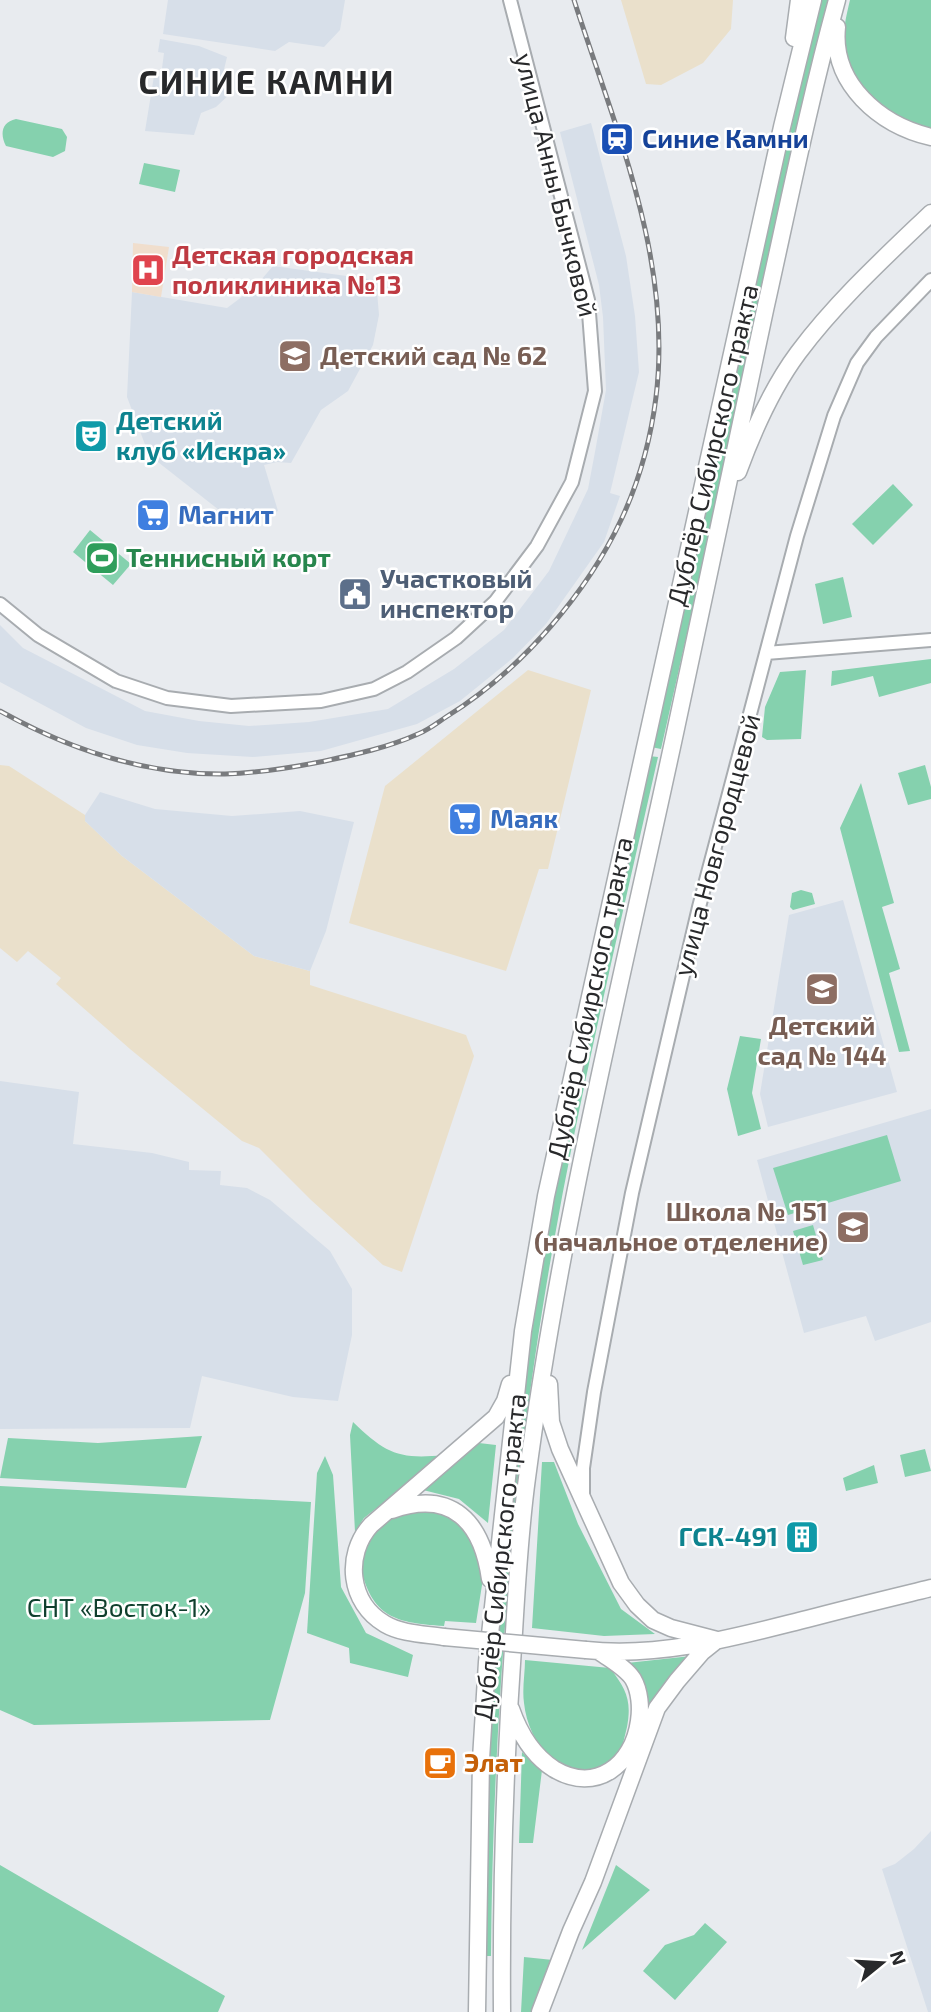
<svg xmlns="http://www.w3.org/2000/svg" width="931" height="2012" viewBox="0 0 931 2012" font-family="'Exo 2',sans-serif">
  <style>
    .commercial { fill: #eae0cb }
    .built { fill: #d7dfe9 }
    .medical { fill: #f0decd }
    .green { fill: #85d1ae }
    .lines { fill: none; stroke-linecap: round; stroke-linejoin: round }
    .minor-casing { stroke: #a8acb0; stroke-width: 16 }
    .major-casing { stroke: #a8acb0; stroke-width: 19 }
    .minor { stroke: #fff; stroke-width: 12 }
    .major { stroke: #fff; stroke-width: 16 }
    .rail-casing { stroke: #797b7e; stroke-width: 5 }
    .rail { stroke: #fff; stroke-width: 2.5; stroke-dasharray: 8; stroke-linecap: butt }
    .major-bridge-casing { stroke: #a8acb0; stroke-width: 19; stroke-linecap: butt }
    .major-bridge { stroke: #fff; stroke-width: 16 }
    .labels { text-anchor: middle; stroke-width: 5; stroke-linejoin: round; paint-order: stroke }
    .transit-label { font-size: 26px; font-weight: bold; fill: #164399; stroke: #fff; text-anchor: start }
    .street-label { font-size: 26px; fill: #28292b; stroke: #fff }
    .health-label { font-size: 26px; font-weight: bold; fill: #be3a42; stroke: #fff; text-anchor: start }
    .education-label { font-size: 26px; font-weight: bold; fill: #785e54; stroke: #fff; text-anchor: start }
    .culture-label { font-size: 26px; font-weight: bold; fill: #0d838f; stroke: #fff; text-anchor: start }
    .shop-label { font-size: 26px; font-weight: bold; fill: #366cbe; stroke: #fff; text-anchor: start }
    .leisure-label { font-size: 26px; font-weight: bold; fill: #27864d; stroke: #fff; text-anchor: start }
    .service-label { font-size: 26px; font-weight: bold; fill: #4e5e75; stroke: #fff; text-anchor: start }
    .park-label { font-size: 26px; fill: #0f3f2d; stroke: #fff }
    .food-label { font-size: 26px; font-weight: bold; fill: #c56008; stroke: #fff; text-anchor: start }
    .district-label { font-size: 33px; font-weight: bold; letter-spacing: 2px; fill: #28292b; stroke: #fff }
  </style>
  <rect width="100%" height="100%" fill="#e8ebef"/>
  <path class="commercial" d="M621,0H733L731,29L703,63L661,85L646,84Z
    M528,670L591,690L548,869H539L506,971L349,923L385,786Z
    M0,765L9,766L85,815V821L122,856L254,956L310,971V985L466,1035L474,1056L402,1272L383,1265L311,1200L259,1148L242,1141L130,1049L56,984L61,978L28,951L17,962L0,948Z"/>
  <path class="built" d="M168,0H345L340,30L324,47L289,42L275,51L163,34Z
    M160,39L199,46L227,57L222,78L233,91L216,107L201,113L194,135L145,131L154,76H161L164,53L158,52Z
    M591,123L626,256L635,316L639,372L610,493L620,496L604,542L546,624L513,658L460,701L417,724L321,751L253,757L187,753L137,745L86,728L0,682V625L23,648L145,711L199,721L249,726L309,722L388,709L454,669L504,630L549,571L588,489L595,452L606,390L603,317L599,285L560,132Z
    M273,266L376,280L379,315L373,345L348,391L321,410L291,463L277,462L264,465L278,511L249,522L219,510L149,455L127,397L132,292L227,308L255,287Z
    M100,792L155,809L232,816L300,811L354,822L326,931L310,971L254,956L122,856L85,821V815Z
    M843,900L897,1092L768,1127L760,1094L789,915Z
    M0,1081L79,1092L73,1144L152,1153L189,1162V1170L221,1171L220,1185L247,1188L270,1200L330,1251L352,1289V1335L338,1401L293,1397L202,1376L190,1428L0,1429Z
    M931,1109V1322L875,1341L866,1316L804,1333L757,1160Z
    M931,1831V2012H928L882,1869L895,1864L914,1849Z"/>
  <path class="medical" d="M133,243L169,247L161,297L132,292Z"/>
  <path class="green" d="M820,0H830L661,749L651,747Z
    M850,0H931V128C895,120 853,92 845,54C841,37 846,17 850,0Z
    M16,119L62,129L67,137L65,151L53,157L6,146C0,135 1,122 16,119Z
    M144,163L180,170L175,192L139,184Z
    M893,484L913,505L873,545L852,524Z
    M90,530L131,564L113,585L73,552Z
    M843,577L852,617L823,624L815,584Z
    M931,659V683L879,697L873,676L831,686L832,671Z
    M806,670L801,739L767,740L762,737L765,707L780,672Z
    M649,756L658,757C621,922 581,1086 552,1252C511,1485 493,1720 491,1956H484L489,1705L521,1394L550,1210Z
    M925,765L931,787V799L908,805L898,773Z
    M861,783L894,903L882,907L900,969L889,973L910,1051L899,1052L840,828Z
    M801,890L812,893L815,904L793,910L790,907L792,893Z
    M740,1036L761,1039L752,1093L761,1129L738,1136L727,1089Z
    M887,1135L901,1181L788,1215L773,1168Z
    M813,1225L823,1260L803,1265L793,1231Z
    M353,1422C385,1453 399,1460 444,1455L364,1518L355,1532L350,1435Z
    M202,1436L186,1488L0,1478L8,1438L98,1443Z
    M479,1443L496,1445L488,1523L459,1499L423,1490Z
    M925,1449L931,1471L905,1477L900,1455Z
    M325,1456L333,1475L341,1587L366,1633L413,1655L408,1677L350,1663L349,1648L307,1633L317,1473Z
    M542,1462H554L578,1524L621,1609L655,1634L604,1636L532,1628Z
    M874,1465L878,1483L846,1491L843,1478Z
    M0,1486L311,1502L305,1593L270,1720L34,1725L0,1710Z
    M436,1511L461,1523L485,1566L476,1623L445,1621L444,1626C391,1623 370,1615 359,1560C367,1540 384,1516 406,1512C416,1510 426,1511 436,1511Z
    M691,1656C662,1684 657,1696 643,1733L627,1663Z
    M525,1660L610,1668C626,1689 632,1700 627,1727C624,1739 622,1752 613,1761C598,1774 566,1772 552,1760C536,1746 526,1723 524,1703C522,1689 525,1673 525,1660Z
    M522,1752L542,1770L533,1843H519Z
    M0,1865L225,1996L218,2012H0Z
    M616,1865L650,1890L582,1950Z
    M705,1923L727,1942L675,2000L643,1971L665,1945L694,1935Z
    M524,1957L553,1960L532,2012H521Z"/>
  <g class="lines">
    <g class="minor-casing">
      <path id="minor" d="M0,604L38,635L116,681L167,698L231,706L321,701L374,689L407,672L456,638L495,602L537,546L572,482L595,391L588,300L510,0
        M766,653L931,640
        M583,1495V1468L594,1392L632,1193L699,907L797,536L834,416L857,363L876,337L931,280"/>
    </g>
    <g class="major-casing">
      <path id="major" d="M837,27C831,84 880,125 931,137
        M794,38L799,0
        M738,472C753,431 772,388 798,353C836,302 885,257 931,213
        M549,1384L551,1422L560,1449L621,1583L637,1605L653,1620L671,1628L717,1640
        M392,1510C452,1489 482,1522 490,1579
        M444,1637C425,1634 402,1634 385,1624C349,1603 344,1555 371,1525L496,1417L505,1401L510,1384
        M586,1650C661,1658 735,1637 807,1619C848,1608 890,1598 931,1588
        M511,1709C519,1732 532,1755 554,1769C596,1794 633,1765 639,1721C641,1708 640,1691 633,1679C626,1668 611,1660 600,1652
        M477,2012L481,1759L487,1662L523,1331L546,1196L782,127L813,0
        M502,2012C501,1885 505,1759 514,1632C517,1581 520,1529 527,1478C560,1227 622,980 675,733C705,592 735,451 765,310C788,207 809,102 837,0
        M540,2012L571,1931L593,1882L657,1708L677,1681L702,1652L717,1640"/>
    </g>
    <use href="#minor" class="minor"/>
    <use href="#major" class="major"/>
    <g class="rail-casing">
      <path id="rail" d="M0,711C68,749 146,775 225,774C257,773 289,768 320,762C353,755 387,748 418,734C428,730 437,723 446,717C486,692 520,662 551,626C609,559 645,486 656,397C673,260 615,128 574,0"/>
    </g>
    <use href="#rail" class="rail"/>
    <g class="major-bridge-casing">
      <path id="major-bridge" d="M444,1637L586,1650"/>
    </g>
    <use href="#major-bridge" class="major-bridge"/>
  </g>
  <defs>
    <g id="station-square" transform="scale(1.75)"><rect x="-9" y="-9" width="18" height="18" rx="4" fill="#1a4fb4" stroke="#fff"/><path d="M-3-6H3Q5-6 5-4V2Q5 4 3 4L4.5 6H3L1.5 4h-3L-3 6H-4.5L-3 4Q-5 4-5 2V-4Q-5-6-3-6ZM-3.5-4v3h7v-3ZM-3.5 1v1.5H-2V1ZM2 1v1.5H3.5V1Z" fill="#fff"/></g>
    <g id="hospital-square" transform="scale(1.75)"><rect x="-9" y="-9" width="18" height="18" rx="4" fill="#e0444e" stroke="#fff"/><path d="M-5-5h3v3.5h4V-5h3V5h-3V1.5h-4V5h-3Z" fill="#fff"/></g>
    <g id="school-square" transform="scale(1.75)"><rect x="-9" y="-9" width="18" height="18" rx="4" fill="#8d6e63" stroke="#fff"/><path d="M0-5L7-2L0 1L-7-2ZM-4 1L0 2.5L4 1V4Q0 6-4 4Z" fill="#fff"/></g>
    <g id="theatre-square" transform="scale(1.75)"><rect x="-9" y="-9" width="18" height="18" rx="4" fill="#0f9aa8" stroke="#fff"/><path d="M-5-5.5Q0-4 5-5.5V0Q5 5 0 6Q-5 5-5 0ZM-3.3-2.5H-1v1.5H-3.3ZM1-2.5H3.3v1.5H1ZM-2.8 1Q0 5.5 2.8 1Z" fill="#fff"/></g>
    <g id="supermarket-square" transform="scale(1.75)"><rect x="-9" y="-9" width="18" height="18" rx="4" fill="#3f7fe0" stroke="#fff"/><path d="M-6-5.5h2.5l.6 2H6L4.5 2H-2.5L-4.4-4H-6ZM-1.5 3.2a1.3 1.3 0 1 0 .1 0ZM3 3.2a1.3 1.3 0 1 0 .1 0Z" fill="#fff"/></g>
    <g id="stadium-square" transform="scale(1.75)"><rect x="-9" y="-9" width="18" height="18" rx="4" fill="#2e9e5b" stroke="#fff"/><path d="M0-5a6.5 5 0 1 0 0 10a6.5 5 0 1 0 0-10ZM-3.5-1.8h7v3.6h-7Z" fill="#fff"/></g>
    <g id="civic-square" transform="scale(1.75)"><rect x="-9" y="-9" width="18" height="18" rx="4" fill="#5c6f8a" stroke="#fff"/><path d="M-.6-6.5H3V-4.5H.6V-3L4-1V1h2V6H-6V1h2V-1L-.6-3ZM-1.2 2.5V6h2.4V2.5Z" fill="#fff"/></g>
    <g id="building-square" transform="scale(1.75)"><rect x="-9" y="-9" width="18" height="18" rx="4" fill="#0f9aa8" stroke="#fff"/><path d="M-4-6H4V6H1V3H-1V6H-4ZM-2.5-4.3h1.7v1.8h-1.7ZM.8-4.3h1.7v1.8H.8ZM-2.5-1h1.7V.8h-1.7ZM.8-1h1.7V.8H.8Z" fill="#fff"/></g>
    <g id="cafe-square" transform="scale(1.75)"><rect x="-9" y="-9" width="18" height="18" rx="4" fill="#e8710a" stroke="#fff"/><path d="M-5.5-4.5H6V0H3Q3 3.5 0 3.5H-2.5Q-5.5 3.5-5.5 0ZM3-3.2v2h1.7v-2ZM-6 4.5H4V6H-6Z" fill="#fff"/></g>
  </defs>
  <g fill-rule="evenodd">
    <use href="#station-square" x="617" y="139"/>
    <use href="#hospital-square" x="148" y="270"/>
    <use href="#school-square" x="295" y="356"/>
    <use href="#theatre-square" x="91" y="436"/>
    <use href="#supermarket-square" x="153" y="515"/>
    <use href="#stadium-square" x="102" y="558"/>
    <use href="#civic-square" x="355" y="594"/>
    <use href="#supermarket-square" x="465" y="819"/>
    <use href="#school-square" x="822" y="989"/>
    <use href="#school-square" x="853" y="1227"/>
    <use href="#building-square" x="802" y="1537"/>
    <use href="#cafe-square" x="440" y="1763"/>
  </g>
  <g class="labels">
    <g class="transit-label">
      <text x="642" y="148">Синие Камни</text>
    </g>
    <g class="street-label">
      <text transform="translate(556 185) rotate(76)" y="9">улица Анны Бычковой</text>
      <text transform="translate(713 445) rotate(-77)" y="9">Дублёр Сибирского тракта</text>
      <text transform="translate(717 845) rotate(-75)" y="9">улица Новгородцевой</text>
      <text transform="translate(590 998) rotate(-78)" y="9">Дублёр Сибирского тракта</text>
      <text transform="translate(500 1557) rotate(-84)" y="9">Дублёр Сибирского тракта</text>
    </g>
    <g class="health-label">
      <text x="172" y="264">Детская городская<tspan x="172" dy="30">поликлиника №13</tspan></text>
    </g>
    <g class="education-label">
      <text x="320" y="365">Детский сад № 62</text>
      <text x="822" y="1035" text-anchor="middle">Детский<tspan x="822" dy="30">сад № 144</tspan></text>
      <text x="828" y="1221" text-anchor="end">Школа № 151<tspan x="828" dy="30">(начальное отделение)</tspan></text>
    </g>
    <g class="culture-label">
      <text x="116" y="430">Детский<tspan x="116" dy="30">клуб «Искра»</tspan></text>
      <text x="778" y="1546" text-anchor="end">ГСК-491</text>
    </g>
    <g class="shop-label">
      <text x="178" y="524">Магнит</text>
      <text x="490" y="828">Маяк</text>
    </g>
    <g class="leisure-label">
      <text x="126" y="567">Теннисный корт</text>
    </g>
    <g class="service-label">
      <text x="380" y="588">Участковый<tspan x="380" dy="30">инспектор</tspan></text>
    </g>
    <g class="park-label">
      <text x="119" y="1617">СНТ «Восток-1»</text>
    </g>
    <g class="food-label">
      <text x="464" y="1772">Элат</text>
    </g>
    <g class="district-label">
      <text x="267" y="94">СИНИЕ КАМНИ</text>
    </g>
  </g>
  <g transform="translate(882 1963) rotate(72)" stroke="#ffffff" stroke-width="5" paint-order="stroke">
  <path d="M0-5L12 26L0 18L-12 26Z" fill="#28292b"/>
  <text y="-10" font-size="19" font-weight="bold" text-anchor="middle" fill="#28292b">N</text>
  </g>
</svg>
